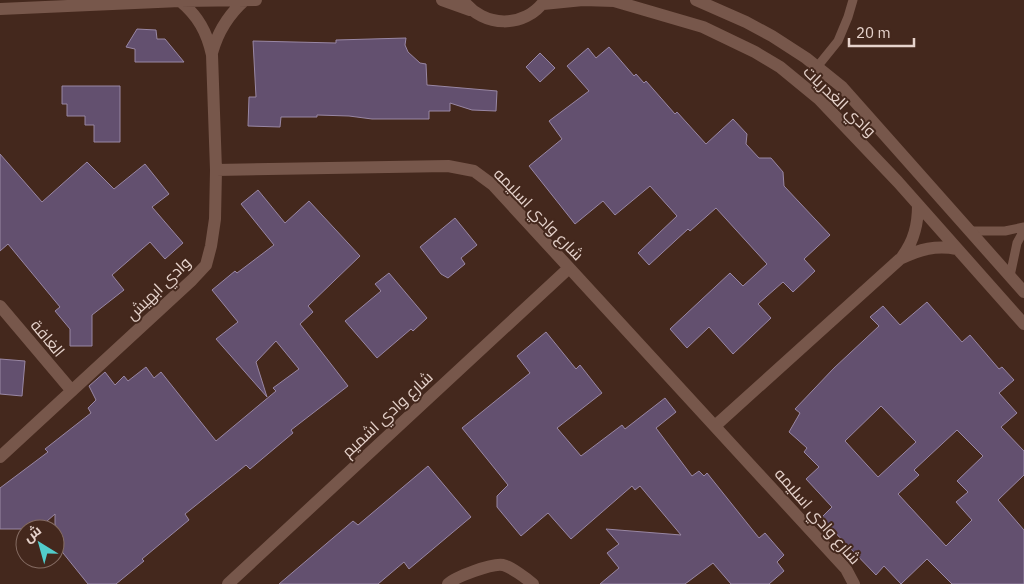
<svg xmlns="http://www.w3.org/2000/svg" width="1024" height="584" viewBox="0 0 1024 584" font-family="'IBM Plex Sans',Cairo,sans-serif">
  <style>
    .building { fill: #63506f; stroke: #9987a4; fill-rule: evenodd }
    .lines { fill: none; stroke-linecap: round; stroke-linejoin: round }
    .lane { stroke: #77574b; stroke-width: 9 }
    .street { stroke: #77574b; stroke-width: 12 }
    .labels { text-anchor: middle; stroke-width: 4; stroke-linejoin: round; paint-order: stroke }
    .street-label { font-size: 16px; fill: #e6d3cc; stroke: #44281d }
  </style>
  <rect width="100%" height="100%" fill="#44281d"/>
  <path class="building" d="M137,29L156,30L157,39H165L184,62H135V49L126,47Z
    M406,38L405,45L408,52L420,63L426,64L427,85L497,91L496,111L472,110L450,103V111H429V119H372L349,116L317,115V117H281L280,127L248,126L249,97H256L253,41L336,43V40Z
    M609,47L634,76L636,74L644,83L646,81L675,114L677,112L706,144L733,119L747,134L746,144L759,158H771L783,172L784,186L830,235L804,259L815,271L793,292L783,282L758,304L771,318L733,354L709,327L687,348L670,329L730,273L743,286L767,264L716,208L690,231L688,229L649,265L638,253L677,216L650,186L615,215L603,201L575,224L529,166L562,139L549,121L589,91L567,66L588,48L596,58Z
    M540,53L555,68L540,82L526,67Z
    M62,86H120V142H94V125H85V116H67V104H62Z
    M0,154L42,202L87,162L114,189L145,164L169,194L152,207L183,243L165,259L150,242L112,275L124,290L92,315V346H70V329L55,311L60,307L8,244L0,251Z
    M258,190L285,223L309,201L360,256L308,306L313,312L300,324L348,386L291,430L293,433L250,469L246,465L185,514L189,520L142,559L144,561L116,584H88L55,543V514L38,529H0V488L48,452L45,449L91,413L88,408L96,400L89,386L105,372L115,385L124,376L128,381L146,367L154,378L161,372L216,441L276,391L273,388L299,369L276,341L256,362L267,397L216,339L238,322L212,290L235,271L237,273L274,245L241,204Z
    M455,218L477,245L461,258L465,264L448,278L441,274L420,247Z
    M389,273L427,318L413,331L411,329L377,358L345,321L381,291L375,284Z
    M927,302L962,342L970,335L999,369L1002,367L1014,380L999,393L1017,413L1001,427L1024,451V475L998,500L1024,530V584H952L927,559L901,584L884,566L876,575L821,518L832,507L806,479L819,467L804,452L807,448L789,432L800,413L795,409L834,368L879,326L870,317L883,306L900,325ZM881,406L916,442L878,477L845,441ZM957,430L983,456L957,481L968,492L956,502L972,520L946,546L898,494L919,475L914,470Z
    M546,332L576,369L580,365L602,393L557,428L581,456L622,425L625,429L665,398L676,412L656,428L692,476L699,471L704,476L707,473L759,538L765,533L784,555L777,562L784,571L769,584H731L713,563L685,584H600L619,568L607,553L619,544L606,529L681,535L640,486L635,490L632,486L571,539L548,513L521,536L497,507V496L508,485L462,428L530,373L517,356Z
    M0,359L25,361L22,396L0,394Z
    M428,466L471,517L409,569L404,562L378,584H279L353,521L358,525Z"/>
  <g class="lines">
    <path class="lane" d="M817,67L838,41L848,17L853,0
      M970,231H1005L1024,227
      M1010,276L1017,243L1024,230"/>
    <path class="street" d="M442,0L470,10
      M463,0C483,28 525,29 545,0
      M696,0L746,22L772,36L806,58L842,87L1024,292
      M543,4L583,0L614,1L703,27L755,52L780,67L819,99L898,182L1024,324
      M0,9L180,1L256,0
      M212,53C218,31 228,15 245,0
      M216,170L448,166L474,171L493,185L846,569L854,584
      M902,257C914,241 918,225 918,205
      M0,306L72,391
      M715,426L900,259C920,249 936,245 957,249
      M0,457L192,280L206,265L211,246L215,219L216,170L212,55C207,32 198,16 180,1
      M228,584L569,268
      M448,584C455,577 492,563 503,565C511,567 526,578 533,584"/>
  </g>
  <g class="labels">
    <g class="street-label">
      <text transform="translate(840 101) rotate(44)" y="6">وادي الغدريات</text>
      <text transform="translate(539 214) rotate(46)" y="6">شارع وادي اسليمه</text>
      <text transform="translate(158 288) rotate(-44)" y="6">وادي ابهيش</text>
      <text transform="translate(48 338) rotate(50)" y="6">الغافة</text>
      <text transform="translate(387 414) rotate(-43)" y="6">شارع وادي اشميم</text>
      <text transform="translate(818 516) rotate(49)" y="6">شارع وادي اسليمه</text>
    </g>
  </g>
  <g transform="translate(40 544) rotate(323)"><circle r="24" fill="#44281d" stroke="#856c63"/>
  <path d="M0-4L9 19L0 12L-9 19Z" fill="#52cdcc"/>
  <text y="-8" font-size="14" font-weight="bold" text-anchor="middle" fill="#e6d3cc">ش</text>
  </g>
  <path d="M849 38v8h65v-8" fill="none" stroke="#e6d3cc" stroke-width="2.5"/>
  <text x="856" y="38" font-size="15" fill="#e6d3cc" stroke="#44281d" stroke-width="4" paint-order="stroke">20 m</text>
</svg>
